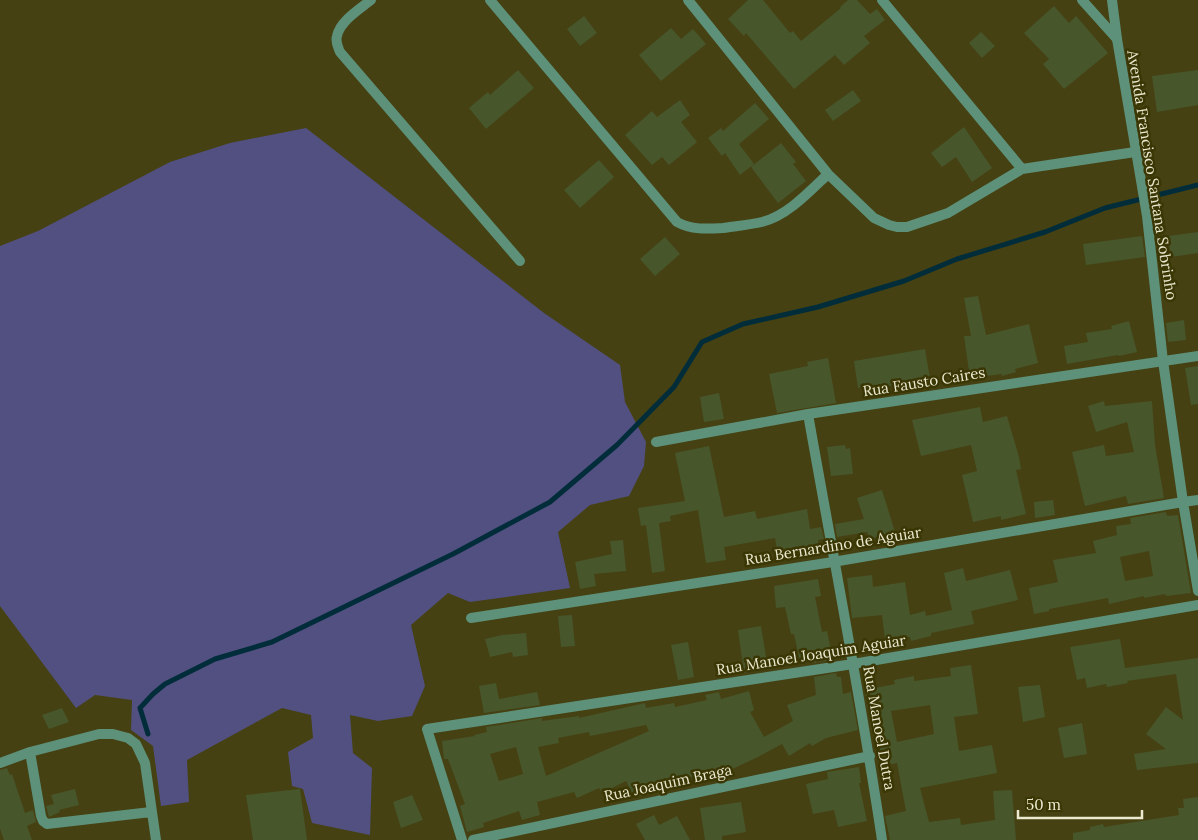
<svg xmlns="http://www.w3.org/2000/svg" width="1198" height="840" viewBox="0 0 1198 840" font-family="Lora,serif">
  <style>
    .green { fill: #525081 }
    .lines { fill: none; stroke-linecap: round; stroke-linejoin: round }
    .stream { stroke: #012d3b; stroke-width: 5 }
    .building { fill: #48562c; fill-rule: evenodd }
    .minor { stroke: #5d917a; stroke-width: 10 }
    .tertiary { stroke: #5d917a; stroke-width: 10 }
    .labels { text-anchor: middle; stroke-width: 5; stroke-linejoin: round; paint-order: stroke }
    .street-label { font-size: 15px; fill: #ebead0; stroke: #3b3705 }
  </style>
  <rect width="100%" height="100%" fill="#454112"/>
  <path class="green" d="M306,128L544,313L620,365L625,402L646,442L644,466L629,496L590,505L558,532L570,588L470,602L448,593L411,625L425,686L412,716L378,721L350,715L353,753L372,768L370,835L312,823L303,789L292,786L288,752L313,738L311,715L282,708L187,760L189,802L161,806L153,746L131,730L132,700L95,695L76,708L0,606V246L38,231L170,162L230,143Z"/>
  <g class="lines">
    <path class="stream" d="M148,734L140,708L153,694L165,684L215,659L272,642L453,554L550,502L617,445L674,387L702,342L743,324L818,307L904,281L957,259L1045,232L1105,208L1198,185"/>
  </g>
  <path class="building" d="M748,0H763L790,33L793,31L801,41L841,8L840,7L848,0H857L870,14L877,9L885,20L864,36L870,43L844,65L835,55L794,89L746,33L744,36L728,19Z
    M1054,6L1069,23L1076,16L1108,53L1064,89L1043,64L1049,59L1024,33Z
    M584,16L597,33L580,46L567,29Z
    M671,28L681,39L693,29L706,44L661,81L639,55Z
    M981,32L995,46L982,58L969,43Z
    M518,70L534,88L486,129L469,108L488,92L490,95Z
    M1198,70V105L1157,112L1152,76Z
    M853,90L861,101L833,121L825,110Z
    M680,100L690,115L681,122L697,142L669,165L662,157L652,165L625,135L652,111L657,117Z
    M755,103L769,119L739,144L754,164L740,175L725,153L722,156L708,138L721,128L723,131Z
    M964,127L992,168L972,182L956,157L942,167L931,153Z
    M781,143L796,162L793,164L806,181L778,203L751,167Z
    M599,160L614,177L580,208L564,190Z
    M1198,232V253L1171,257L1168,236Z
    M1142,236L1145,257L1086,265L1083,244Z
    M665,237L680,254L655,276L640,259Z
    M978,296L986,335L1029,324L1038,363L1015,369L1016,372L1002,376V374L970,378L964,336H971L964,298Z
    M1184,320L1186,340L1168,342L1166,323Z
    M1129,321L1137,352L1119,356L1118,355L1067,364L1064,346L1088,342L1086,333L1112,329L1111,326Z
    M925,349L930,379L877,388L876,385L858,388L854,361Z
    M828,358L836,403L777,413L769,374L808,366L807,362Z
    M1198,366V404L1191,405L1185,368Z
    M719,393L724,419L704,422L700,397Z
    M1104,401L1105,406L1152,401L1155,445L1164,498L1128,504L1126,496L1085,506L1072,452L1104,445L1106,456L1134,452L1127,422L1096,432L1088,406Z
    M980,407L983,422L1007,416L1019,457L1021,469L1016,470L1026,514L1001,520V516L973,522L962,475L977,471L971,445L921,456L912,420Z
    M845,445L846,449L850,448L853,474L831,476L827,447Z
    M709,446L724,517L755,511L757,519L807,509L810,529L821,527L824,539L818,540L819,548L778,556L775,538L724,547L726,560L706,563L698,510L670,516L671,521L659,523L665,571L652,573L646,525L641,526L638,508L685,501L675,453Z
    M882,490L895,532L870,539L867,532L837,537L835,524L864,519L857,498Z
    M1053,500L1055,515L1035,518L1034,502Z
    M1166,512L1167,516L1178,515L1191,593L1166,596L1165,594L1144,598V596L1109,604L1108,598L1049,609V611L1034,614L1029,588L1058,582L1053,560L1096,553L1093,541L1117,535L1116,526L1131,524L1130,518ZM1149,551L1153,576L1125,581L1120,557Z
    M623,540L626,571L594,574L596,586L580,589L575,562L612,554L610,541Z
    M963,568L966,581L1010,570L1018,600L971,611L974,624L931,633V636L911,641L910,637L885,640L882,615L852,618L847,578L872,575L873,587L905,582L910,615L925,611L926,616L952,610L944,573Z
    M818,579L821,596L815,597L822,632L827,631L833,660L812,663V659L800,662L794,634H791L785,607L776,608L774,586Z
    M572,615L575,646L561,647L558,616Z
    M761,626L768,669L744,673L738,630Z
    M526,633L528,655L513,657L512,652L490,657L485,639L502,635Z
    M1120,639L1125,668L1198,658V763L1137,770L1134,754L1166,749L1146,734L1166,707L1183,720L1176,674L1127,681L1128,683L1107,687L1106,684L1087,688L1085,678L1077,680L1070,647Z
    M688,642L694,677L678,680L671,645Z
    M971,665L978,714L954,717L959,751L992,745L997,773L920,788L929,822L960,818L961,825L995,820L993,791L1012,790L1016,840H890L885,816L906,811L897,763L882,766L878,736H874L871,727L865,690L895,684L894,680L914,676V681L951,676L950,668ZM930,705L934,734L897,742L891,711Z
    M836,673L837,677H841L843,694L851,692L858,730L826,738L812,746L810,743L789,756L782,744L758,757L713,778L709,769L657,793L634,797L626,781L602,793L599,788L577,798L574,792L537,802L540,815L522,820L519,811L483,823L484,827L467,832L460,806L465,804L448,759H444L442,741L475,736L474,735L487,732L486,727L542,718V721L579,716V718L645,703L646,708L674,703L675,707L707,700L705,695L719,692L721,699L749,691L754,710L750,712L764,737L793,721L787,705L816,695L814,677ZM646,725L649,731L546,776L538,747L559,743L558,738L589,732L590,736ZM516,747L523,774L499,781L490,754Z
    M496,683L499,699L537,692L540,705L484,713L479,686Z
    M1040,685L1045,717L1023,722L1018,687Z
    M62,708L69,722L49,729L42,715Z
    M1082,723L1087,754L1064,758L1058,728Z
    M859,767L861,783H859L867,821L838,827L834,810L813,814L806,784L828,779L827,772Z
    M7,768L10,775L12,774L25,813L33,810L36,822L27,826L32,840H4L0,829V770Z
    M75,789L79,805L59,810L60,812L49,817L46,806L54,804L51,795Z
    M300,789L307,840H253L246,795Z
    M412,795L423,820L401,828L393,802Z
    M1198,797V840H1073V833L1090,830V827L1103,824L1104,827L1179,815L1178,808H1184L1183,799Z
    M741,802L746,832L722,836V840H705L700,808Z
    M654,815L659,825L677,816L690,840H645L636,824Z"/>
  <g class="lines">
    <path class="minor" d="M371,0C360,9 340,21 337,36C335,42 338,47 340,52L520,261
      M490,0L677,222C691,230 707,229 723,228C736,226 749,225 762,222C787,216 809,192 828,174
      M688,0L828,174L874,218L889,225L897,227H907L948,213L1022,169L1135,152
      M882,0L1022,169
      M1082,0L1117,39
      M808,414C833,556 861,698 882,840
      M656,442L808,414L1198,356
      M471,618L833,562L1183,502
      M30,752L41,816L43,821L47,824L151,812
      M0,763L30,752L99,734H113L128,738L136,744L145,763L156,840
      M462,840L427,729L853,664L1198,605
      M473,840L870,756"/>
    <path class="tertiary" d="M1112,0L1117,39L1147,216L1163,361L1183,502L1198,591
      M1183,502L1198,500"/>
  </g>
  <g class="labels">
    <g class="street-label">
      <text transform="translate(1152 175) rotate(81)" y="5">Avenida Francisco Santana Sobrinho</text>
      <text transform="translate(924 382) rotate(-9)" y="5">Rua Fausto Caires</text>
      <text transform="translate(833 546) rotate(-9)" y="5">Rua Bernardino de Aguiar</text>
      <text transform="translate(811 655) rotate(-9)" y="5">Rua Manoel Joaquim Aguiar</text>
      <text transform="translate(879 728) rotate(80)" y="5">Rua Manoel Dutra</text>
      <text transform="translate(668 783) rotate(-12)" y="5">Rua Joaquim Braga</text>
    </g>
  </g>
  <path d="M1018 810v8h124v-8" fill="none" stroke="#ebead0" stroke-width="2.5"/>
  <text x="1026" y="810" font-size="15" fill="#ebead0" stroke="#3b3705" stroke-width="4" paint-order="stroke">50 m</text>
</svg>
